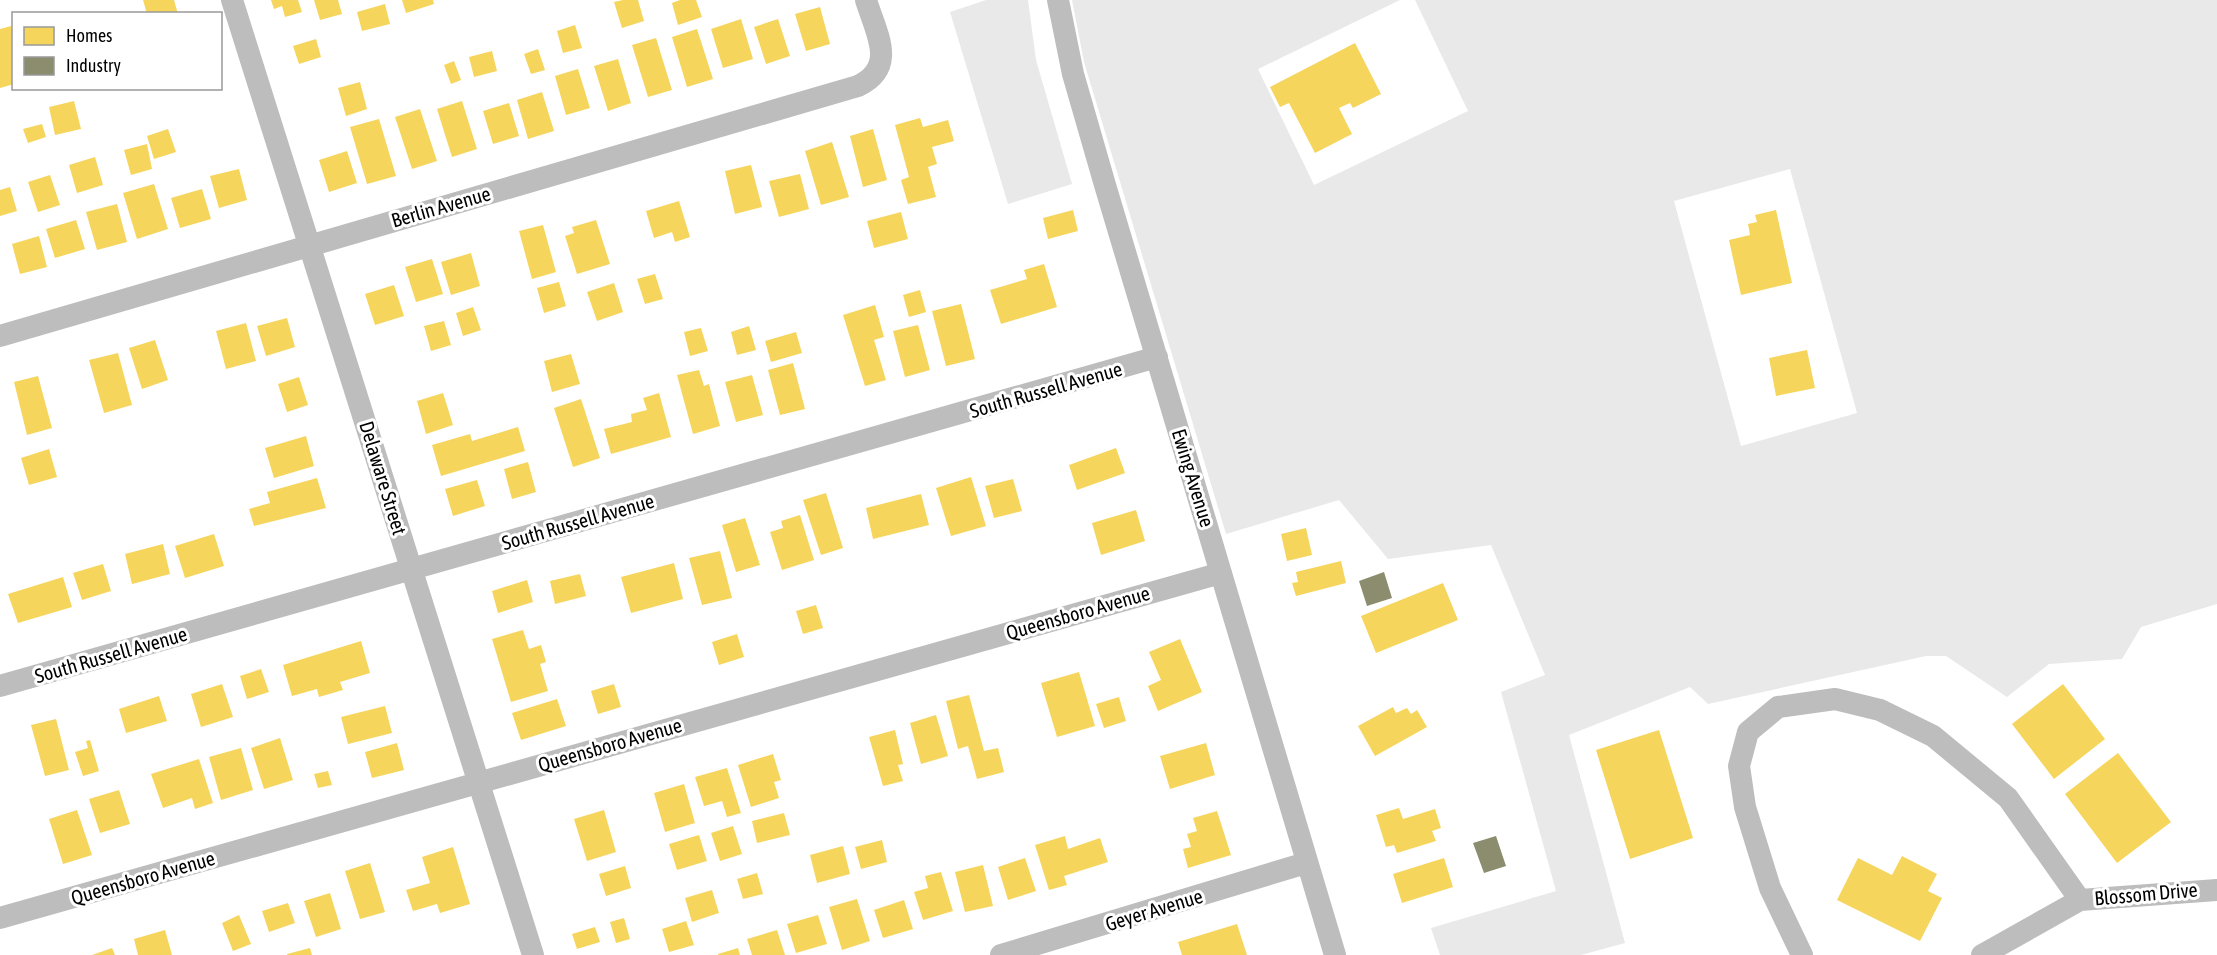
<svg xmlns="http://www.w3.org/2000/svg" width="2217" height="955" viewBox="0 0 2217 955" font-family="'Asap Condensed',sans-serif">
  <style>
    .green { fill: #e9e9e9; fill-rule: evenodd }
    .homes { fill: #f6d55c }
    .industry { fill: #8c8c6e }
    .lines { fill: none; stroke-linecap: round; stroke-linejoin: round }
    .minor { stroke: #bdbdbd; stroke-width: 22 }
    .labels { text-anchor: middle; stroke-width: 6; stroke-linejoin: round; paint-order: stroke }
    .street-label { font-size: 20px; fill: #000; stroke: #fff }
  </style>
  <rect width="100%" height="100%" fill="#fff"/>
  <path class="green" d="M986,0H1028L1036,60L1072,184L1008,204L950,12Z
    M1072,0H1400L1258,69L1314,185L1468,111L1415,0H2217V604L2141,627L2122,659L2049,664L2007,697L1946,656H1926L1708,704L1690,687L1569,735L1625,943L1581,955H1440L1431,928L1556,891L1501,692L1545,675L1491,545L1388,559L1339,500L1226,534L1084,62ZM1790,169L1857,413L1741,446L1674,201Z"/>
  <path class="homes" d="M143,0H174L178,14H147Z
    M271,0H298L302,12L285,17L282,6L274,9Z
    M314,0H338L342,14L320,20Z
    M402,0H433L434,4L406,13Z
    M623,0H638L644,21L622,28L614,2Z
    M680,0H696L702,17L678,25L672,3Z
    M385,4L390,24L362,31L357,12Z
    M820,7L830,44L806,51L795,14Z
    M741,19L753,59L723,68L711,29Z
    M778,19L790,56L766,64L754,27Z
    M575,25L582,48L563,53L557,31Z
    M11,26L14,36V84L0,88V29Z
    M697,29L713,79L687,87L672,37Z
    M656,38L672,90L648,97L632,45Z
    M316,39L321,57L299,64L293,46Z
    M1355,43L1381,94L1353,108L1350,103L1339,108L1352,134L1315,153L1289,103L1280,107L1270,87Z
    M538,49L545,70L531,74L524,54Z
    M492,51L497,71L474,77L469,57Z
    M618,59L631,103L608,111L594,66Z
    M454,61L461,80L451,84L444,65Z
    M578,69L590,108L566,115L555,76Z
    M360,82L367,109L346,116L338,88Z
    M542,92L554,131L528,139L517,100Z
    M74,101L81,129L55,135L49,107Z
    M462,101L477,149L452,157L437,109Z
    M509,103L519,136L493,144L483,111Z
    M420,109L437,161L412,169L395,117Z
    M920,118L923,127L948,120L954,141L932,147L937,164L928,167L936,197L908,204L901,180L909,177L895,125Z
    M379,119L396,176L367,184L350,127Z
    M42,124L46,137L28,143L23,129Z
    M168,129L176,152L154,159L147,136Z
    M873,129L887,180L863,187L850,136Z
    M832,142L849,197L821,205L805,151Z
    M147,144L152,169L131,175L124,150Z
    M347,151L357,183L329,192L319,160Z
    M95,157L103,185L77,193L69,165Z
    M751,165L762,207L735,214L725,171Z
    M239,169L247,200L219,208L210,176Z
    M800,174L809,209L779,217L769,181Z
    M50,175L60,205L38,212L28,182Z
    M154,184L168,229L137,239L123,193Z
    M10,187L17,211L0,216V190Z
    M202,189L211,219L180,228L171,198Z
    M679,201L690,237L675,242L672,232L654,238L646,211Z
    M117,204L127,242L97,250L86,212Z
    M1073,210L1078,231L1048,239L1043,218Z
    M1776,210L1792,283L1741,295L1729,240L1750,235L1748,224L1757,222L1755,215Z
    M901,212L908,239L874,248L867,221Z
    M76,220L85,249L55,258L46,229Z
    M596,220L610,264L577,274L565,236L574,233L572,227Z
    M543,225L556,272L532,279L519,231Z
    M39,236L47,267L20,274L12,244Z
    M471,253L480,286L451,295L441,262Z
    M432,259L443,294L416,302L405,267Z
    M1044,264L1057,307L1001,324L990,290L1027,279L1024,270Z
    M655,274L663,299L645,304L637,279Z
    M559,282L566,306L544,313L537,288Z
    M614,283L623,312L597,321L587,292Z
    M394,285L404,316L375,325L365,294Z
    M920,290L926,312L909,317L903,295Z
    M961,304L975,359L946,366L932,311Z
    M875,305L884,337L874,340L886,380L865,386L843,315Z
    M473,307L481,330L463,336L456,313Z
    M287,318L295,347L266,356L257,326Z
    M444,321L451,345L431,351L424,326Z
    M246,323L256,361L226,369L216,331Z
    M918,325L930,370L905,377L893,331Z
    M749,326L756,350L737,355L731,332Z
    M701,328L708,351L690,356L684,332Z
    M796,332L802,353L771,362L765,341Z
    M155,340L168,380L142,389L129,348Z
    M1807,350L1815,388L1776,396L1769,358Z
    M118,353L132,405L104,413L89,360Z
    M571,354L580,384L552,392L544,361Z
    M793,363L805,409L780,415L768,370Z
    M699,370L704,386L709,384L720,426L693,434L677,375Z
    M752,375L763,415L736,422L725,382Z
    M38,376L52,428L27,435L14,382Z
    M299,377L308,405L287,412L278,384Z
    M443,393L453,425L426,434L417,401Z
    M659,393L671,437L611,454L604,429L632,422L631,414L647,410L643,398Z
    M581,399L600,458L573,467L554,408Z
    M518,427L525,451L441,476L432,445L470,434L472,441Z
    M306,436L314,466L274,478L265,448Z
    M1116,448L1125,473L1077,490L1069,465Z
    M49,449L57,477L29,485L21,458Z
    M528,462L536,492L512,499L504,469Z
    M971,477L986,526L951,536L936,488Z
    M317,478L326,508L254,526L249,509L270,503L267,492Z
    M1013,479L1022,511L994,518L985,486Z
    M477,480L485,506L453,516L445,489Z
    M826,493L843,548L821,555L803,500Z
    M921,494L929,525L873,539L866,508Z
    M1136,510L1145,541L1101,555L1092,523Z
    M800,515L814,560L782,570L770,532L783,528L781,521Z
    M745,518L760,565L736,572L722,525Z
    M1306,528L1312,555L1287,561L1281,534Z
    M214,534L224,566L185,578L175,546Z
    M163,544L170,574L132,584L125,554Z
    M720,551L732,598L702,605L689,558Z
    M1341,561L1346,583L1296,596L1292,583L1298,582L1296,572Z
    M674,563L683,599L631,613L621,577Z
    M103,564L111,591L82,600L73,573Z
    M580,574L586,596L555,604L550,581Z
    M63,577L72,607L18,623L8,594Z
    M527,580L533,602L498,613L492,591Z
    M1443,583L1458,620L1376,653L1361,616Z
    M816,605L823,628L803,634L796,611Z
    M523,630L529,649L541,645L546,662L540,664L548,691L511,702L492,639Z
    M737,634L744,657L719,665L712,642Z
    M1180,639L1202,692L1158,711L1148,686L1161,680L1149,652Z
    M361,641L370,673L340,682L343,690L319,697L317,689L292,696L283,665Z
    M261,669L269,692L247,699L240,676Z
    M1079,672L1095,726L1057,737L1041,683Z
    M222,684L233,717L201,727L191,694Z
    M614,684L621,707L598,714L591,691Z
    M2063,684L2105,739L2054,779L2012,724Z
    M969,695L984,751L998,748L1004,772L977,779L968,746L958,749L946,701Z
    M159,696L167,721L126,733L119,709Z
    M1119,697L1126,721L1104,728L1096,704Z
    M557,699L566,726L521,740L512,713Z
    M385,706L392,733L348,744L341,717Z
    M1393,707L1396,713L1407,708L1411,714L1417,710L1427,727L1375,756L1358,726Z
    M936,715L948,756L921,764L910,723Z
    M56,719L69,770L45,776L31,725Z
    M895,730L903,764L898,765L903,781L883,786L869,737Z
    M1659,730L1693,838L1630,859L1596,750Z
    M280,738L293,780L264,789L251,748Z
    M90,740L99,771L83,776L75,752L88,748L86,741Z
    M397,743L404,770L372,778L365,752Z
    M1206,743L1215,775L1170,789L1160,756Z
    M241,748L253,790L221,800L209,757Z
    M2118,753L2171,822L2117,863L2065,794Z
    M773,754L781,780L774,782L779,798L751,807L738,765Z
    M199,759L213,803L195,809L192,798L163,808L151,774Z
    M727,768L741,813L727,817L722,801L704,806L695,777Z
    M328,771L332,785L318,788L314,774Z
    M684,784L695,823L665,832L654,793Z
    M119,790L130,824L100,833L89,799Z
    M1399,808L1403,819L1435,809L1441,828L1432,831L1436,841L1397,853L1394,845L1386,847L1376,815Z
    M77,810L92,855L63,864L49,819Z
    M604,810L616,852L587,861L574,819Z
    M1217,811L1231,855L1188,868L1183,849L1191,847L1187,834L1197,831L1193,818Z
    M784,813L790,835L757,843L752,821Z
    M733,826L742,854L720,861L711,833Z
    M699,835L707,861L677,870L669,844Z
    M1065,836L1068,849L1100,838L1108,862L1064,876L1067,885L1049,890L1035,845Z
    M882,840L887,862L861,869L855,847Z
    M843,846L850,874L817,883L810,855Z
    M453,847L470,904L440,913L437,904L413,911L406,890L430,883L422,857Z
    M1902,856L1937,874L1928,891L1942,898L1920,941L1837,900L1858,858L1892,875Z
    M1025,858L1036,891L1008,900L998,867Z
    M1444,858L1453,887L1402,903L1393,874Z
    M370,863L385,912L360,919L345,871Z
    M983,865L993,906L965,912L955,872Z
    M625,866L631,888L606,896L599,874Z
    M941,872L953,911L923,920L914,892L928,888L925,876Z
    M757,873L763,894L743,899L737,879Z
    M712,890L719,913L692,922L685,898Z
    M330,893L341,929L316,937L304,901Z
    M857,899L870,941L842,950L829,907Z
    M904,900L913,929L883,938L874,910Z
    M288,903L295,923L269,932L262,911Z
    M239,915L251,944L233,951L222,923Z
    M818,915L827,944L796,953L787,924Z
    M624,918L630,939L616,943L610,922Z
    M686,921L694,945L669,952L662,929Z
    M1237,924L1247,955H1182L1178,942Z
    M595,927L600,942L577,949L572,934Z
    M165,930L172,955H138L134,939Z
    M777,930L785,955H752L747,939Z
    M112,948L115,955H92Z
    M310,948L312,955H287V954Z
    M738,948L740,955H718V954Z"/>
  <path class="industry" d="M1384,572L1392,598L1367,606L1359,581Z
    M1496,836L1506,866L1484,873L1473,843Z"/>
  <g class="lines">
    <path class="minor" d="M232,0L533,955
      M1058,0L1073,74L1105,185L1335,955
      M0,336L858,86C898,67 876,33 866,0
      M0,686L1157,357
      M0,918L1221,573
      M1001,955L1306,863
      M1802,955L1770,888L1745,807L1739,766L1748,732L1778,707L1835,699L1880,710L1933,736L2008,798L2080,900
      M1982,955L2080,900L2217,890"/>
  </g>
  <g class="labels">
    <g class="street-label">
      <text transform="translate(441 207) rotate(-16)" y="7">Berlin Avenue</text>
      <text transform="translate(1046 390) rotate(-16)" y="7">South Russell Avenue</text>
      <text transform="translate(383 478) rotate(73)" y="7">Delaware Street</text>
      <text transform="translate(1193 478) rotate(73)" y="7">Ewing Avenue</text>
      <text transform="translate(578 522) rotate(-16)" y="7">South Russell Avenue</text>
      <text transform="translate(1078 613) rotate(-16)" y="7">Queensboro Avenue</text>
      <text transform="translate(111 655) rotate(-16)" y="7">South Russell Avenue</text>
      <text transform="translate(610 745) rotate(-16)" y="7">Queensboro Avenue</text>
      <text transform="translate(143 878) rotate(-16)" y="7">Queensboro Avenue</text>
      <text transform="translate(2146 894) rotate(-5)" y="7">Blossom Drive</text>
      <text transform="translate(1154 910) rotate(-17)" y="7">Geyer Avenue</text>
    </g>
  </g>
  <rect x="12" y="12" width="210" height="78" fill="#ffffff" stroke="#999999" stroke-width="1.5"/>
  <rect x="24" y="27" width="30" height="18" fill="#f6d55c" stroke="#999999" stroke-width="1.5"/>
  <text x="66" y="42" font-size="18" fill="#000000">Homes</text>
  <rect x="24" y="57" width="30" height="18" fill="#8c8c6e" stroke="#999999" stroke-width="1.5"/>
  <text x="66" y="72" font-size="18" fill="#000000">Industry</text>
</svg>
